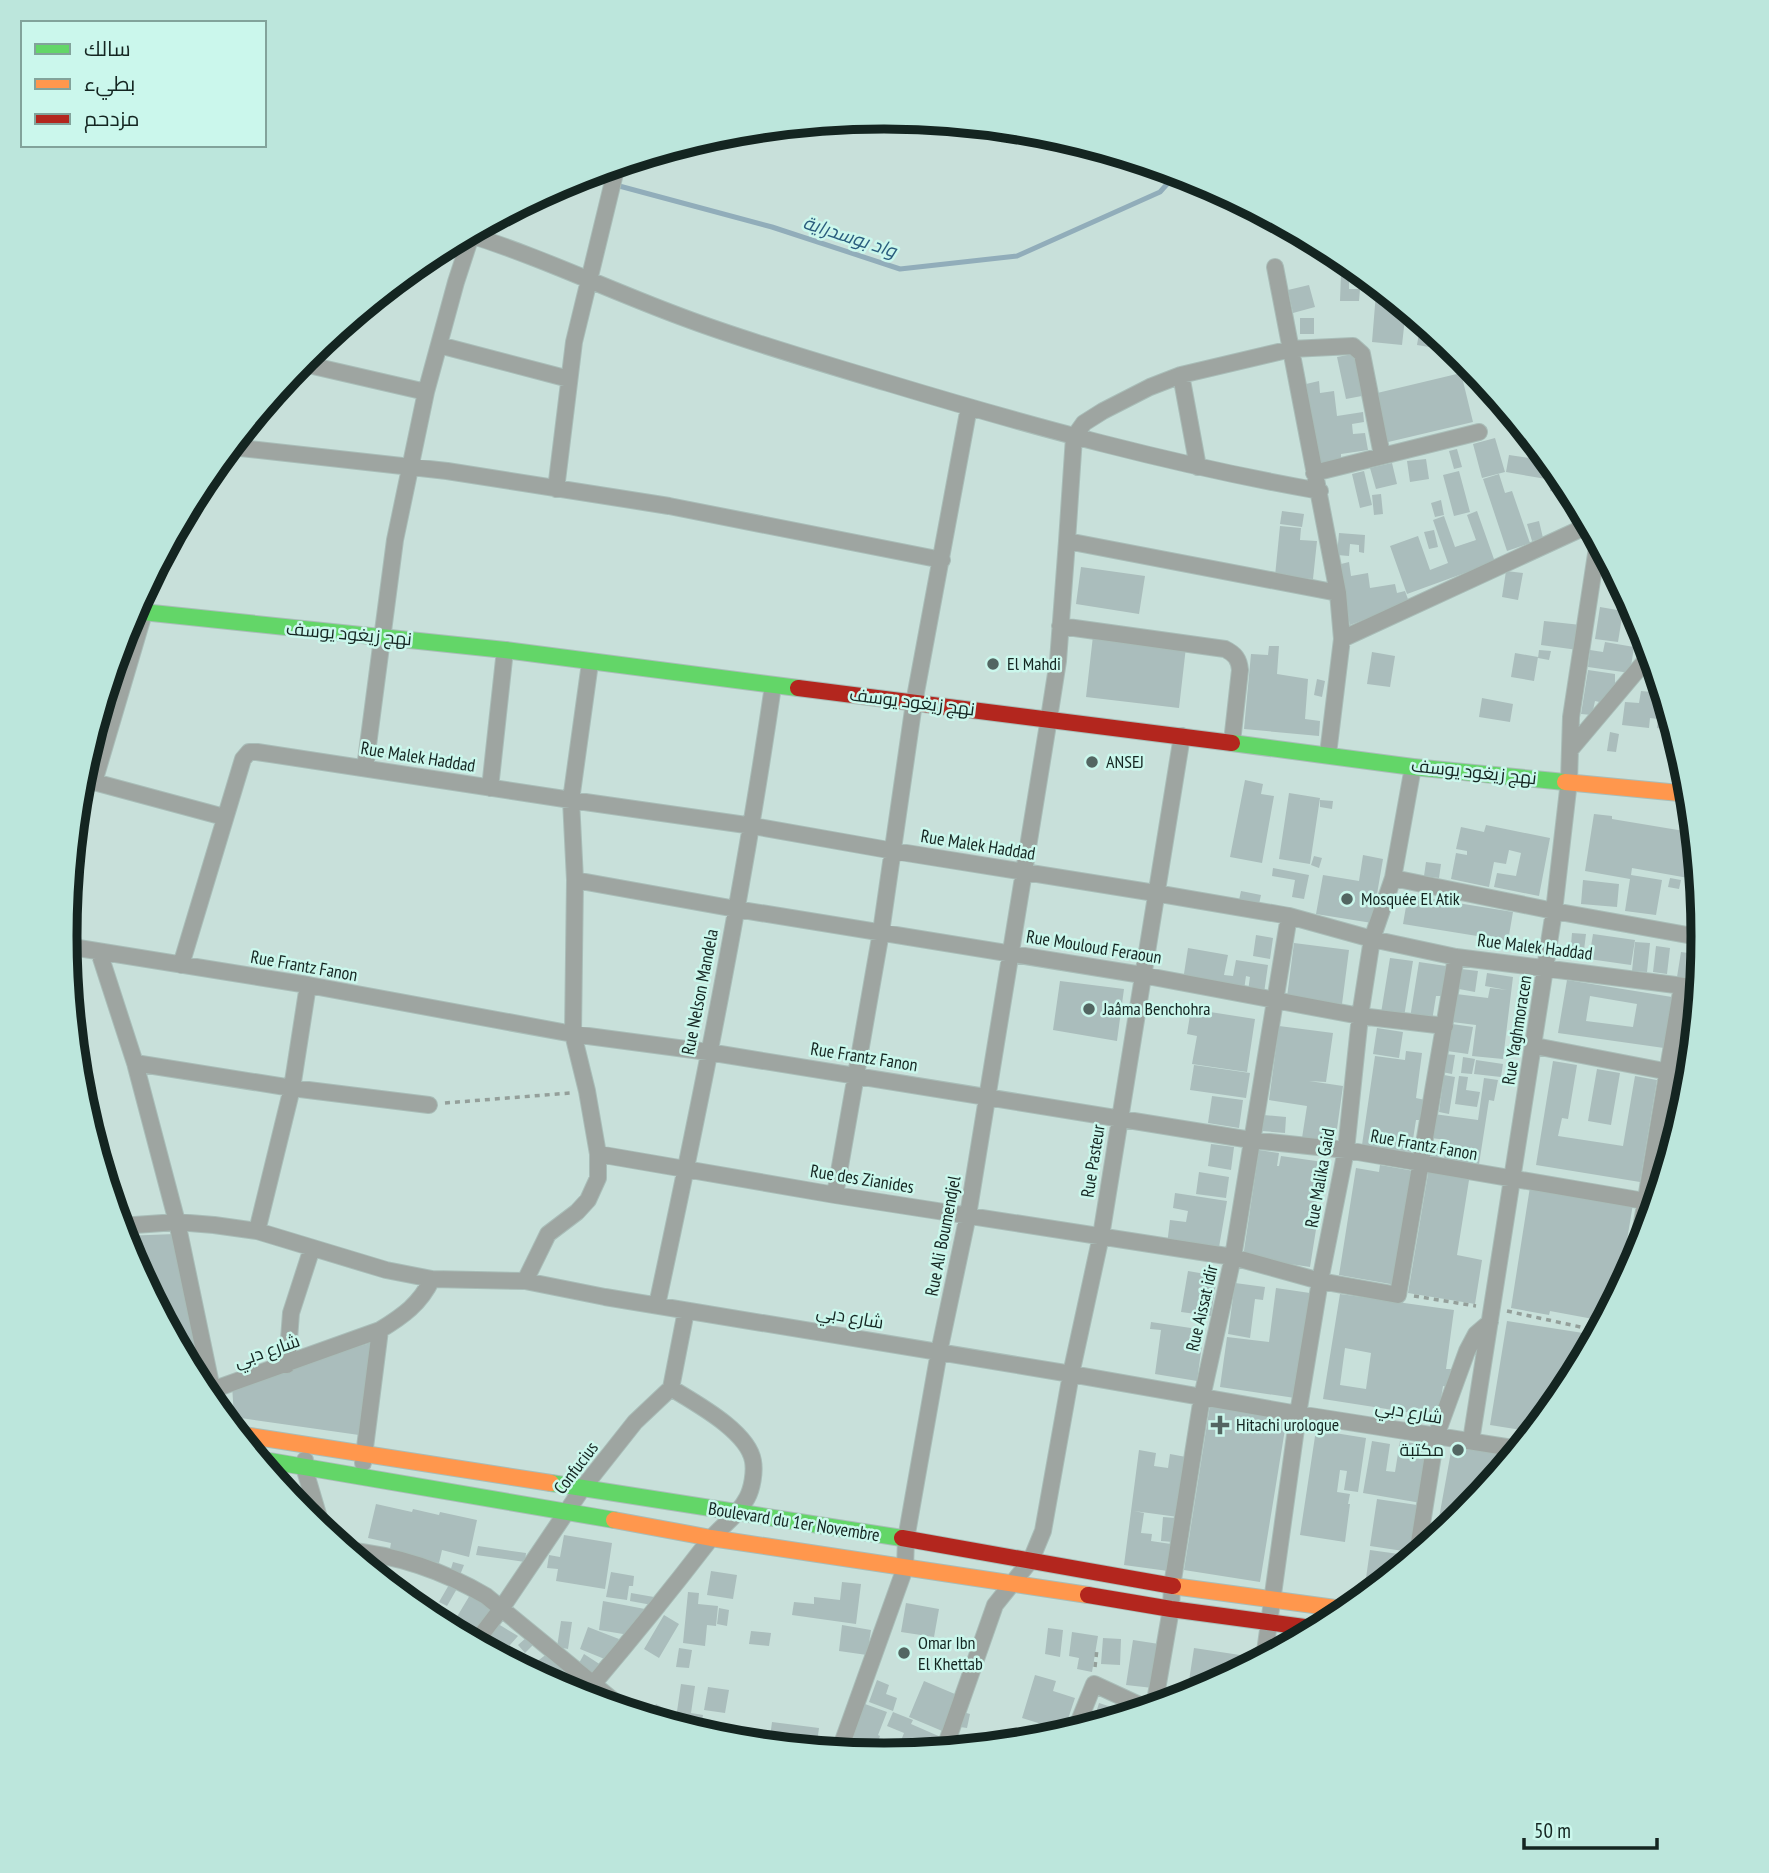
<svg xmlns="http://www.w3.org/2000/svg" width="1769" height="1873" viewBox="0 0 1769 1873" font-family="'PT Sans Narrow',Cairo,sans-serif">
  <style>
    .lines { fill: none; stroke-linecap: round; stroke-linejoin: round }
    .stream { stroke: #91adba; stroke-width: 5 }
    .building { fill: #aabdbc; fill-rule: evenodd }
    .street-casing { stroke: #a9bdb8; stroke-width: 18 }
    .fast-casing { stroke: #a9bdb8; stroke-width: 18 }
    .slow-casing { stroke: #a9bdb8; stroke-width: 18 }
    .jam-casing { stroke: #a9bdb8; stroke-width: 18 }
    .path { stroke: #949f9a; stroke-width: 3.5; stroke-dasharray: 5 5; stroke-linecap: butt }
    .street { stroke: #9ea5a1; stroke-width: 16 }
    .fast { stroke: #63d668; stroke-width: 16 }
    .slow { stroke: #ff974d; stroke-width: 16 }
    .jam { stroke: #b3261e; stroke-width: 16 }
    .poi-dot { fill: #536662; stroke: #cbf7ec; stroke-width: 2.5 }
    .labels { text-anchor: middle; stroke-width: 5; stroke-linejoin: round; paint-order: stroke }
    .street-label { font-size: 18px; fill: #142521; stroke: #cbf7ec }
    .poi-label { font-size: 18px; fill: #142521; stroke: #cbf7ec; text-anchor: start }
    .water-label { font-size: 19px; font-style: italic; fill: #295c7d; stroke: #cbf7ec }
    .rim { fill: none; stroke: #142521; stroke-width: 9 }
  </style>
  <rect width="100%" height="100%" fill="#c8e0da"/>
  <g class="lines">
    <path class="stream" d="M582,176L772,227L900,269L1017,256L1160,192L1177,173"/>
  </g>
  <path class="building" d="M1340,259H1345L1367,277H1356V270L1341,271Z
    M1341,274H1349V289H1360L1359,301H1340Z
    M1309,285L1315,307L1293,313L1288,290Z
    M1376,293L1387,294L1406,309L1402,345L1372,342Z
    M1300,318H1314V334H1300Z
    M1421,321L1449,344L1448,350L1417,345Z
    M1358,353L1367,395L1346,399L1337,357Z
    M1461,373L1473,422L1384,443L1373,394Z
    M1319,381L1320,393L1334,391L1337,416L1363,412L1364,422L1352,424L1353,434L1365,433L1368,450L1341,454V460L1317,463L1306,384Z
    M1495,438L1505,472L1482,478L1473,444Z
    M1457,449L1462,467L1454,469L1449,451Z
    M1509,455L1550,461L1566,481L1573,495L1550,491L1552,480L1506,472Z
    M1426,459L1429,479L1410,482L1407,461Z
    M1392,463L1397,484L1376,489L1370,468Z
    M1364,471L1372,505L1360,508L1352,474Z
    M1459,471L1470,512L1454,516L1443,475Z
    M1499,474L1505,493L1512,491L1530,543L1507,551L1483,479Z
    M1381,494L1383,514L1374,515L1372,495Z
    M1441,500L1444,515L1435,517L1431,503Z
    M1282,511L1304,514L1302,527L1280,524Z
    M1477,511L1495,562L1407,594L1390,546L1418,536L1430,570L1448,563L1433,520L1444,516L1455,547L1476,540L1467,515Z
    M1539,521L1543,538L1532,541L1527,524Z
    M1280,526L1301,528L1300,540L1317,541L1313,579L1275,576Z
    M1434,530L1438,547L1429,549L1424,532Z
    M1339,533L1365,535L1364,553L1359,552V545L1350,544L1349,556L1337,555Z
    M1349,562L1351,576L1368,573L1370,588L1395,584L1397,593L1405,591L1409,602L1350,625L1337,565Z
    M1081,567L1145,576L1139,614L1076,604Z
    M1506,571L1523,573L1518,600L1502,597Z
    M1600,607L1623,611L1618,642L1595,639Z
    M1544,621L1581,625L1578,650L1541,645Z
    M1093,636L1186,647L1179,708L1086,697Z
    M1605,642L1634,647L1630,673L1588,667L1590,650L1603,652Z
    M1269,646H1279L1277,674L1308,679L1305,719L1320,721L1319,736L1244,729L1251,654L1268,655Z
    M1539,650L1551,651L1549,660L1538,658Z
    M1372,652L1395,656L1390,687L1367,684Z
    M1515,653L1538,657L1534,681L1511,677Z
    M1588,670L1615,674V688L1604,703L1595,701L1592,715L1581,714Z
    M1317,679L1325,681L1322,697L1314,695Z
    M1641,691L1663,693L1670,716L1669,730L1657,728L1658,719L1650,718L1649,728L1622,725L1625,702L1639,703Z
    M1482,698L1513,704L1510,722L1479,717Z
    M1610,732L1619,734L1616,752L1607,751Z
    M1676,735L1682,755L1673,754Z
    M1245,780L1263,784L1261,794L1274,796L1262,863L1230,857Z
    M1289,793L1320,798L1310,864L1279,859Z
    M1320,800L1333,801L1332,809L1320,807Z
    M1594,814L1612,816V819L1690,832L1689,840L1695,841L1697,868L1694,879L1632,868L1631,875L1662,880L1656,915L1625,911L1630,879L1585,871Z
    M1486,825L1550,838L1539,896L1494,887L1497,873L1516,876L1521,853L1509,850L1506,864L1494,862L1489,887L1451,879L1456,853L1467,855V851L1456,849L1461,827L1484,832Z
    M1363,855L1383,859L1372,923L1316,914L1323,875L1359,881Z
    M1314,856L1322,858L1319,868L1311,865Z
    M1426,862L1441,864L1439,878L1424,876Z
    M1273,868L1309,875L1304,899L1292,897L1295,880L1272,876Z
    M1670,878L1681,880L1679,889L1668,887Z
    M1583,880L1619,884L1617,907L1581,904Z
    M1241,891L1261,895L1259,904L1239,900Z
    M1408,895L1513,912L1508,941L1403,924Z
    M1572,933L1586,934L1583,958L1570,957Z
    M1593,934L1635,940L1631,965L1589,959Z
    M1256,935L1273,938L1270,959L1253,956Z
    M1635,942L1650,943L1647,972L1632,971Z
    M1294,943L1349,950L1342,1004L1287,997Z
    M1656,946L1670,948L1667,974L1653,972Z
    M1188,948L1228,955L1224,975L1233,976L1236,960L1268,965L1264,993L1248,991L1250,977L1246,976L1244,990L1183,980Z
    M1681,952L1702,955L1700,980L1677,977Z
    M1390,958L1413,961L1404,1017L1381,1013Z
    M1419,962L1446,966L1441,996H1436L1432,1021L1410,1018Z
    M1461,969L1478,971L1475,992L1459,989Z
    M1487,973L1513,977L1503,1059L1472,1056L1476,1025L1452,1022L1456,994L1488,998L1490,988L1507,990L1485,986Z
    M1567,980L1672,997L1664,1048L1558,1033ZM1590,996L1637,1004L1633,1027L1586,1021Z
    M1060,981L1124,989L1117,1041L1053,1030Z
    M1695,999L1698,1000L1693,1052L1686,1051Z
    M1191,1009L1255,1019L1247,1072L1192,1064L1197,1036L1187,1034Z
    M1452,1024L1473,1027L1468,1054L1447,1051Z
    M1279,1026L1333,1033L1326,1082L1309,1081L1343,1086L1335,1143L1302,1138L1307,1106L1269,1100Z
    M1377,1028L1403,1032L1399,1058L1373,1054Z
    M1406,1051L1422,1053L1416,1098L1425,1100L1421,1120H1416L1411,1152L1362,1145L1375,1056L1405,1060Z
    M1444,1054L1455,1055L1452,1074L1442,1072Z
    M1463,1057L1475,1059L1472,1074L1461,1073Z
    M1476,1060L1503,1064L1501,1077L1474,1074Z
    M1553,1061L1577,1065L1568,1119L1562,1118L1558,1136L1623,1146L1635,1076L1657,1080L1640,1182L1536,1165Z
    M1194,1065L1250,1073L1246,1098L1190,1090Z
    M1597,1069L1620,1073L1611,1125L1588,1121Z
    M1444,1075L1455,1077L1449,1114L1439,1112Z
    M1459,1076L1468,1077L1466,1090L1480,1092L1477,1107L1455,1104Z
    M1484,1078L1498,1080L1494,1101L1489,1100L1479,1164L1444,1159L1447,1140L1431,1138L1434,1114L1478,1120Z
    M1681,1081L1690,1083L1688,1097L1669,1161Z
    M1212,1096L1243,1100L1239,1128L1208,1123Z
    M1263,1115L1286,1117L1285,1133L1262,1131Z
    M1429,1142L1441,1143L1440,1159L1427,1158Z
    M1211,1144L1234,1147L1231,1170L1208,1166Z
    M1259,1150L1279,1153L1277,1166H1279L1281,1156L1323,1162L1314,1217H1318L1310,1267L1243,1257Z
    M1380,1165L1414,1171L1396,1285L1339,1275L1356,1168L1379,1172Z
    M1429,1168L1470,1174L1457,1255L1482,1260L1475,1304L1408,1293Z
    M1199,1172L1229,1177L1226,1198L1196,1194Z
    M1530,1187L1633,1204L1618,1294L1604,1321L1550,1311L1549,1315L1511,1308Z
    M1175,1193L1227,1201L1218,1253L1167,1245L1170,1220L1186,1222L1188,1211L1173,1208Z
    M175,1234L206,1380L197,1381L127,1250L123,1236Z
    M1188,1271L1217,1276L1211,1316L1181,1312Z
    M1235,1283L1265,1287L1263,1300L1255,1299L1250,1338L1228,1334Z
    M1276,1288L1310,1293L1295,1398L1220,1387L1227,1337L1269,1342Z
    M1340,1294L1454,1310L1446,1369H1451L1448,1387L1443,1386L1438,1417L1323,1399ZM1345,1348L1371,1353L1366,1389L1340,1385Z
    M1507,1321L1596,1335L1566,1392L1533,1432L1490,1425Z
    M1151,1322L1204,1330L1197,1381L1155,1374L1161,1330L1150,1329Z
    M377,1341L359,1435L234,1417L232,1385Z
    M1210,1405L1287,1417L1260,1582L1184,1570Z
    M1316,1430L1366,1438L1358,1492L1344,1490L1347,1471L1340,1470L1337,1492L1350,1494L1348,1504H1350L1345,1542L1300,1535Z
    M1372,1441L1390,1444L1386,1471L1395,1472L1400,1441L1430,1446L1421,1503L1363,1493Z
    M1452,1446L1514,1456L1464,1516L1435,1540Z
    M1139,1450L1156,1453L1154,1466L1168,1468L1170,1454L1186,1457L1178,1517L1134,1511L1144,1513L1141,1533L1152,1534L1151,1541L1171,1544L1168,1571L1124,1565Z
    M282,1489L309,1491L306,1517L305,1516Z
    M1377,1499L1417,1505L1410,1552L1370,1546Z
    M376,1504L412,1512L413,1509L439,1515L440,1512L477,1520L469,1557L442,1550L439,1563L389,1554L391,1543L368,1538Z
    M1163,1517L1176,1518L1173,1542L1161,1541Z
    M564,1535L612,1543L605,1589L556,1581L558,1569L547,1568L549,1555L560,1557Z
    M478,1546L526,1553L525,1562L476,1555Z
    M1370,1550L1406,1555L1404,1565L1363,1599Z
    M453,1562L464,1565L460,1575L450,1572Z
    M711,1571L737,1575L733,1599L707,1595Z
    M611,1572L634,1576L633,1586H629L627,1600L606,1597Z
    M842,1582L861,1584L856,1624L792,1615L794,1602L814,1604V1597L840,1600Z
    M450,1583L458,1587L447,1606L439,1602Z
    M688,1592L699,1593L698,1604L718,1606L716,1626L707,1625L705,1646L683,1643Z
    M631,1593L654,1597L652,1605L630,1601Z
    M470,1595L494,1610L478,1635L455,1620Z
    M603,1601L645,1609L629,1635L599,1630Z
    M906,1603L939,1609L934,1637L901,1632Z
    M719,1608L729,1610L727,1626L717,1624Z
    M664,1615L679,1624L659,1658L644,1649Z
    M561,1621L572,1622L568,1649L557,1647Z
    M495,1622L518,1636L501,1655L483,1646Z
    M842,1625L871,1630L867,1655L839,1651Z
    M588,1627L619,1639L607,1660L580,1649Z
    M1048,1628L1063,1630L1060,1657L1045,1654Z
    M751,1631L771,1633L769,1646L749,1644Z
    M1072,1632L1098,1636L1092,1672L1077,1669L1079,1658L1069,1656Z
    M527,1637L533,1645L525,1653L518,1645Z
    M1103,1638L1121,1639L1120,1665L1101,1664Z
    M1133,1640L1159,1644L1153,1688L1126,1685Z
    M512,1647L522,1656L515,1664L503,1658Z
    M679,1648L692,1650L689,1668L676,1667Z
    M1194,1648L1240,1655L1237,1673L1214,1685L1189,1681Z
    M548,1653L568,1677L557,1687L537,1676L542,1671L535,1663Z
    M584,1654L601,1665L595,1675L578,1665Z
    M523,1661L537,1671L534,1674L519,1666Z
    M1035,1675L1056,1681L1053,1691L1075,1698L1064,1731L1022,1718Z
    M877,1680L889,1685L886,1694L897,1698L893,1711L869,1702Z
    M924,1681L962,1697L947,1733L909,1717Z
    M681,1684L695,1686L691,1713L703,1715L700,1733L675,1725Z
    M708,1687L729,1690L725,1713L704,1710Z
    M1099,1703L1130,1713L1129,1715L1092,1726Z
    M656,1704L665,1709L660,1719L651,1715Z
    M865,1704L887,1712L878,1735L880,1736L875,1750L890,1756L847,1753Z
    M893,1712L913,1720L911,1724L943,1738L937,1751L923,1752L900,1743L904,1733L887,1726Z
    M963,1712L970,1714L967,1728L960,1727Z
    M772,1722L819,1728L816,1750L769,1745Z"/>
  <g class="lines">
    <g class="street-casing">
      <path id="street" d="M467,234C544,258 615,293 690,320C755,344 822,363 888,383C1030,426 1173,465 1320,491
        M1275,267L1338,593L1342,639
        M439,345L569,379
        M300,363L426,392
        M1181,375L1198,467
        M231,447L447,471L669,506L942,560
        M1314,473L1479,432
        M556,489L574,342L617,165
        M1067,541L1074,437L1084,423L1103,411L1150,387L1181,375L1291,349L1353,346L1362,354L1382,455
        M1060,626L1225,649C1235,654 1239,659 1240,670L1232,742
        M1570,750L1651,654
        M1328,754L1342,639L1589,525
        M365,768L395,540L426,392L456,282L471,236
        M80,779L94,782L144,613
        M94,782L224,817
        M490,788L505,650
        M1393,878L1554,911L1704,938
        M575,880L736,909L1142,975L1360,1016L1445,1026
        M66,946L308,985L573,1034L708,1052L1251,1140L1346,1150L1656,1203
        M99,952L135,1063L177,1222L216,1408
        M181,965L243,759L249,752H257L571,800L753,826L894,851L1155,893L1289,916L1372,939L1456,957L1699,988
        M1535,1046L1690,1076
        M135,1063L292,1088L429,1105
        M598,1154L835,1195L1233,1257L1320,1281L1398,1295L1456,957
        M835,1195L881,932L914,703L969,407
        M120,1226L177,1222L214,1225L257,1231L386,1270L432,1279
        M257,1231L292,1088L308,985
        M1635,1264L1682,986
        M525,1281L548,1234L577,1212L588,1200L598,1178V1154L587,1091L573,1034L575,880L571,800L590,663
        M657,1305C701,1100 743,893 773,686
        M287,1365L291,1313L312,1248
        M205,1394L212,1390L380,1330C403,1316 420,1304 432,1279L525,1281L605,1297L1071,1374L1298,1414L1519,1449
        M1471,1441L1554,911L1569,781L1571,717L1598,541
        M305,1460L304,1467L323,1531
        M363,1463L380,1330
        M346,1550C397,1555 442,1570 486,1596L626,1711
        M1417,1555L1436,1436L1467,1351L1476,1334L1490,1322
        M475,1643L501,1609L582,1489L635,1422L671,1388L686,1311
        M1264,1659L1298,1414L1320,1281L1346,1150L1360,1016L1372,939L1393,878L1413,767
        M576,1695L594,1683C633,1637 671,1590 708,1542C721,1526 738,1516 747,1498C752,1489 755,1472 753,1461C748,1431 695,1403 671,1388
        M1154,1707L1171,1609L1172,1586L1202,1397L1233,1257L1289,916
        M1075,1731L1094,1684L1148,1709
        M944,1750L995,1605L1031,1560L1043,1531L1071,1374L1101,1236L1182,736
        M839,1752L905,1568L906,1539L939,1352L968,1215L1049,718L1058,661L1067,541L1338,593"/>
    </g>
    <g class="fast-casing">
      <path id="fast" d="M133,611L505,650L798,688
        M1232,743L1413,767L1565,782
        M258,1459L614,1520
        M551,1483L902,1538"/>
    </g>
    <g class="slow-casing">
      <path id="slow" d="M1565,782L1690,794
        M237,1434L551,1483
        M614,1520L711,1538L1088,1595
        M1173,1586L1350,1610"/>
    </g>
    <g class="jam-casing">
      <path id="jam" d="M798,688L1232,743
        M902,1538L1173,1586
        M1088,1595L1171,1609L1319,1629"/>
    </g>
    <path class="path" d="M445,1103L570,1093
      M1414,1296L1476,1306
      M1507,1311L1599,1331
      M1095,1667L1097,1649"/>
    <use href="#street" class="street"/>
    <use href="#fast" class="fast"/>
    <use href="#slow" class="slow"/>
    <use href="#jam" class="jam"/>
  </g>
  <g class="poi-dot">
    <circle cx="993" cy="664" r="7"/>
    <circle cx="1092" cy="762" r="7"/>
    <circle cx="1347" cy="899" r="7"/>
    <circle cx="1089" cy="1009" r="7"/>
    <path d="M1216.5 1414.5h7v7h7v7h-7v7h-7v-7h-7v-7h7z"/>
    <circle cx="1458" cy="1450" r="7"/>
    <circle cx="904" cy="1653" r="7"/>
  </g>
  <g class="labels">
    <g class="street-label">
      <text transform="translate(349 634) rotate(5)" y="6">نهج زيغود يوسف</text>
      <text transform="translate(912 702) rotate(7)" y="6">نهج زيغود يوسف</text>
      <text transform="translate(418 757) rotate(9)" y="6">Rue Malek Haddad</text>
      <text transform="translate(1474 772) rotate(6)" y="6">نهج زيغود يوسف</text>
      <text transform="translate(978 845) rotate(9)" y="6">Rue Malek Haddad</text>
      <text transform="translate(1094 947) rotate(9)" y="6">Rue Mouloud Feraoun</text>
      <text transform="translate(1535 947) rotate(7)" y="6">Rue Malek Haddad</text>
      <text transform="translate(304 966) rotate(10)" y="6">Rue Frantz Fanon</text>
      <text transform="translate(700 992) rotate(-79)" y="6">Rue Nelson Mandela</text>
      <text transform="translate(1517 1030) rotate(-81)" y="6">Rue Yaghmoracen</text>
      <text transform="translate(864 1057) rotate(9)" y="6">Rue Frantz Fanon</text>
      <text transform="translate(1424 1145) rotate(10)" y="6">Rue Frantz Fanon</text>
      <text transform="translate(1093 1161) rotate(-81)" y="6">Rue Pasteur</text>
      <text transform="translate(1320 1178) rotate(-80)" y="6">Rue Malika Gaid</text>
      <text transform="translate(862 1179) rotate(9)" y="6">Rue des Zianides</text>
      <text transform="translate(943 1236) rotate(-79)" y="6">Rue Ali Boumendjel</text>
      <text transform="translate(1202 1308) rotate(-77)" y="6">Rue Aissat idir</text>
      <text transform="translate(850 1317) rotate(10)" y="6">شارع دبي</text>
      <text transform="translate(267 1351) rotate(-19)" y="6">شارع دبي</text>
      <text transform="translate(1409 1412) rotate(10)" y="6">شارع دبي</text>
      <text transform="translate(576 1468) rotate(-53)" y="6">Confucius</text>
      <text transform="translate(794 1522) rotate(9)" y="6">Boulevard du 1er Novembre</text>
    </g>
    <g class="poi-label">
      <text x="1007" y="670">El Mahdi</text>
      <text x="1106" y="768">ANSEJ</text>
      <text x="1361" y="905">Mosquée El Atik</text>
      <text x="1103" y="1015">Jaâma Benchohra</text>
      <text x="1236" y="1431">Hitachi urologue</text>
      <text x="1444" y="1456" text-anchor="end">مكتبة</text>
      <text x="918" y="1649">Omar Ibn<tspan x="918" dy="21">El Khettab</tspan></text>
    </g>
    <g class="water-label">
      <text transform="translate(850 236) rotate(18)" y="7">واد بوسدراية</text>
    </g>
  </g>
  <path d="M0 0H1769V1873H0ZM77 936a807 807 0 1 1 1614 0a807 807 0 1 1-1614 0Z" fill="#bce6dc" fill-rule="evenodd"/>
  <path class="rim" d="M77 936a807 807 0 1 1 1614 0a807 807 0 1 1-1614 0Z"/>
  <rect x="21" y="21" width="245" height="126" fill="#cbf7ec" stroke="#82a39b" stroke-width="2"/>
  <rect x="35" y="44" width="35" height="10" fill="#63d668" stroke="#82a39b" stroke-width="2"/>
  <text x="84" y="56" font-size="21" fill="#142521">سالك</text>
  <rect x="35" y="79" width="35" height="10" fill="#ff974d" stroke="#82a39b" stroke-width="2"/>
  <text x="84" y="91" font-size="21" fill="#142521">بطيء</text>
  <rect x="35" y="114" width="35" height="10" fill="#b3261e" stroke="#82a39b" stroke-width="2"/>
  <text x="84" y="126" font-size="21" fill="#142521">مزدحم</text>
  <path d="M1524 1838v10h133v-10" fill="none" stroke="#142521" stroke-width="3.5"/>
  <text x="1534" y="1838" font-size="21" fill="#142521" stroke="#cbf7ec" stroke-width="5" paint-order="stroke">50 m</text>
</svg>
